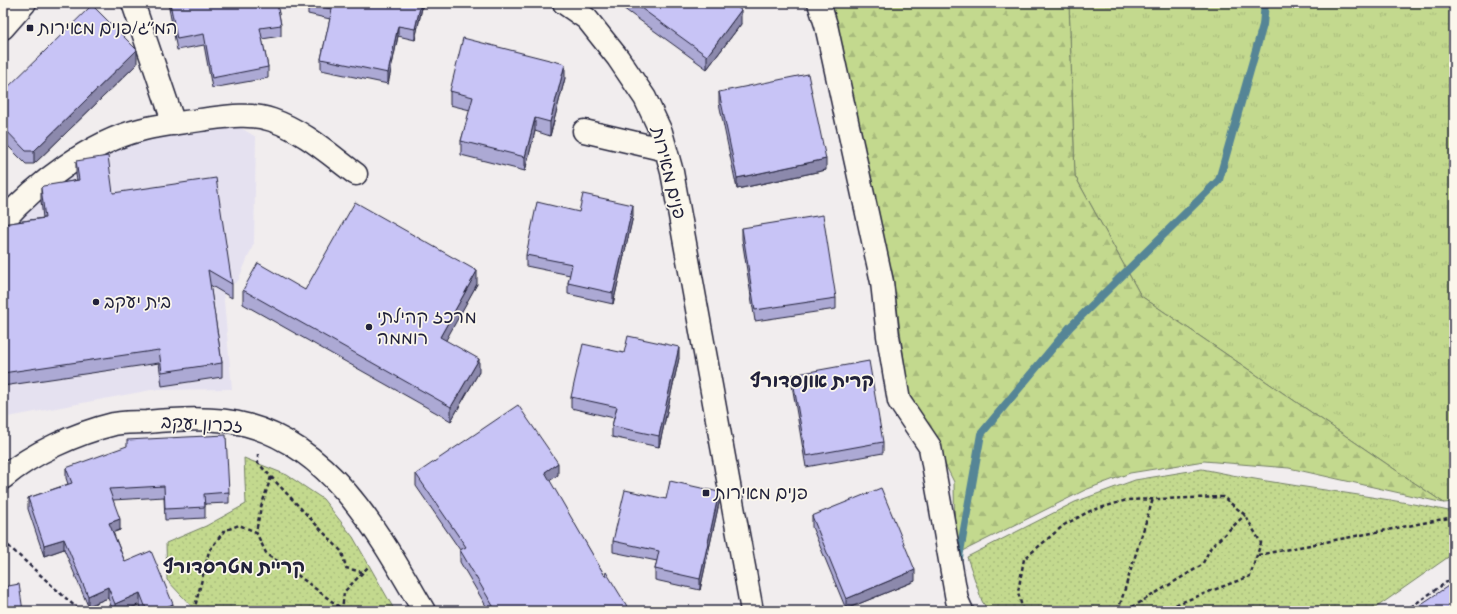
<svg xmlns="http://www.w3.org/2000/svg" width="1457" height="614" viewBox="0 0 1457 614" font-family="'Indie Flower','Playpen Sans Hebrew',sans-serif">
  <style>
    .built { fill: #e5e1f0 }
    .grass { fill: url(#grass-tufts); stroke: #727e64 }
    .forest { fill: url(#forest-firs); stroke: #727e64 }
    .park { fill: url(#park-dots); stroke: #727e64 }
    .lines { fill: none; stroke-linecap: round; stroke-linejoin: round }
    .stream { stroke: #558596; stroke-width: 8 }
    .minor-casing { stroke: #22223b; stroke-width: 25 }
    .path { stroke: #22223b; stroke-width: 2.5; stroke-dasharray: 4 3; stroke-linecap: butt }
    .minor { stroke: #fbf7ec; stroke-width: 22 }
    .wall { fill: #aca9d4; stroke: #22223b }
    .shaded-wall { fill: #8c89ac; stroke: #22223b }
    .building { fill: #c8c4f6; stroke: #22223b }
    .poi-dot { fill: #22223b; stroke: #fbf7ec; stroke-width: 1.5 }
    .labels { text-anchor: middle; stroke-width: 3.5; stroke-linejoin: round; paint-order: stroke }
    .poi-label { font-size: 18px; fill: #22223b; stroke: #fbf7ec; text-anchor: start }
    .street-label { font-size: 18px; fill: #22223b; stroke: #fbf7ec }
    .neighbourhood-label { font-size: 19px; font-weight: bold; fill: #22223b; stroke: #fbf7ec }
  </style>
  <defs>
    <pattern id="grass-tufts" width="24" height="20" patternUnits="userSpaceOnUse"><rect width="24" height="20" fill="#c3d98e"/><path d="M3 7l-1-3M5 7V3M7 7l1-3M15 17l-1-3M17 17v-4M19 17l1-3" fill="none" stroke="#a7ba7b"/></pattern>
    <pattern id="forest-firs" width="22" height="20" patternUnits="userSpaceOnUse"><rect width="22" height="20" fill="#c3d98e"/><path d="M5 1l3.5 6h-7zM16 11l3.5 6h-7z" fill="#a7ba7b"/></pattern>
    <pattern id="park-dots" width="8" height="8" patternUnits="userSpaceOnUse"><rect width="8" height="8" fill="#c3d98e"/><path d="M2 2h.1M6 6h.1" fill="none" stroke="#a7ba7b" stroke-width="1.8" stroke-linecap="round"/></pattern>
  </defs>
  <rect width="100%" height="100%" fill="#f1edee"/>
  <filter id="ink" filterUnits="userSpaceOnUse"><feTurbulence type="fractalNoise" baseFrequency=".025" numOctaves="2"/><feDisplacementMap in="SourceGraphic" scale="8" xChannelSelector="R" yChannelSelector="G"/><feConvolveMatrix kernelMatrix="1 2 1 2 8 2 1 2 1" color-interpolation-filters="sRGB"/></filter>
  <g filter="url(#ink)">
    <path class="built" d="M236,125L256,137L254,243L238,281L223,290L232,389L151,390L3,418V231L96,152L154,135Z"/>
    <path class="grass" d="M1069,3H1454V502L1444,503L1141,296L1075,176Z"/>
    <path class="forest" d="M825,3H1069L1075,176L1141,296L1444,503L1289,468L1204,461L1130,473L1085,490L955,555L954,482L908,391L893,277L850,111Z"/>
    <path class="park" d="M244,458L287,475L323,499L353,537L395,611H196L167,580L166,543L206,526L246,504Z
      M1202,469C1286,487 1371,494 1454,512V553L1371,611H988L982,601L967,557L1075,502L1135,480Z"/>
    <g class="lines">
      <path class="stream" d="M958,563L981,434L1070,327L1219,180L1263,25L1265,3"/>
      <g class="minor-casing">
        <path id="minor" d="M133,3L174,124
          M564,3L587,19L618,58L645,98L661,132L672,172L752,611
          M819,3L826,25L882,282L888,336L899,401L930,447L957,600L962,611
          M3,28L25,3
          M584,131L666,150
          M3,221C36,184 91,142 140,130C159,125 180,123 200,120C223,117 249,112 272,120C304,131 329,154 356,174
          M3,478C32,453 77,433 114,424C125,422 137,422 147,422C177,419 218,417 247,425C335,449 381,538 424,611"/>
      </g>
      <path class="path" d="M258,454V463L342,552L346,568L362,572
        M271,477L261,507L256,532L267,555L283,564L342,609
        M3,541L80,611
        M1258,555L1454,517
        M194,611L209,551L224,531L239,525L256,532
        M342,611L344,592L369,566
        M1023,611L1018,592L1024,559L1064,525L1090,511L1127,500L1223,497L1245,515L1261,543L1250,576L1159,611
        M1118,611L1153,499
        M1126,611L1202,565L1211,547L1245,515
        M1405,611L1454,577"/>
      <use href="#minor" class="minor"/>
    </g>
    <path class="wall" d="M168,3H277L281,25V36L262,39L268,67V78L212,88L204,45L177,50Z
      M308,3H423L415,40L398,36L388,84L321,70V59L330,19L308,14Z
      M616,3H731L741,24L707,69Z
      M137,64L34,164H26L3,141V92Z
      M565,78L550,136L535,131L525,171L461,155V141L470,110L450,105V91Z
      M719,92L826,170L737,189L719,103Z
      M76,161L113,193L232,284V298L210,285L222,363V377L162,386L159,363L3,386V224L43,218L41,201V188L77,180L76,175Z
      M579,212L633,216L613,304L568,294V283L570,275L526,266V255Z
      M742,228L836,298V309L755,321L742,239Z
      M477,284L445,340L479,372L451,421L243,304V290H305Z
      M624,353L679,358L659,447L612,437V426L614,418L571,408V397Z
      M792,375L883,442V453L806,467L792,385Z
      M66,468L229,492V503L205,504V518L165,520L164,497L113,500L120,530L113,532L125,562L173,611H142L140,604L124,611H113L108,598L88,606L64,549L44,556L28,509V498L68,484L66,478Z
      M416,474L558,475L549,481L605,576L630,611H489L460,562V550L416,486Z
      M666,499L719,503L700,590L655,580V569L657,561L613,552V541Z
      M812,516L915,581L846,609L812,527Z"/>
    <path class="shaded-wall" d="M421,3H423L415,40V29Z
      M741,10V24L707,69V56Z
      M398,26V36L388,84V73Z
      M137,50V64L34,164V151Z
      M565,64V78L550,136V122Z
      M535,118V131L525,171V157Z
      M826,159V170L737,189V178Z
      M633,205V216L613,304V293Z
      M477,271V284L440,351V337Z
      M679,347V358L659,447V436Z
      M479,359V372L451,421V407Z
      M558,463V475L545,484V472Z
      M719,492V503L700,590V579Z
      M120,519V530L109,534V523Z
      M64,539V549L44,556V545Z
      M915,570V581L846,609V599Z
      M108,587V598L88,606V596Z
      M140,593V604L124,611H115V604Z
      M173,604V611H157Z"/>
    <path class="building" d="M170,3H277L281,25L260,28L268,67L212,78L204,34L177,39Z
      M308,3H421L415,29L398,26L388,73L321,59L332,9L308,4Z
      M634,3H731L741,10L707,56Z
      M92,5L137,50L34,151H26L3,127V92Z
      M463,38L565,64L550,122L535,118L525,157L461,141L473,97L450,91Z
      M808,74L826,159L737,178L719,92Z
      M108,156L113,193L216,178L232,284L208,270L222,363L162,372L159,350L3,373V224L45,218L41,188L43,186L79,180L76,161Z
      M583,194L633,205L613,293L568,283L572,264L526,255L537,202L579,212Z
      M355,202L477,271L440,337L479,359L451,407L243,290L258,263L305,290Z
      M823,215L836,298L755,310L742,228Z
      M628,336L679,347L659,436L612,426L617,407L571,397L583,344L624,353Z
      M869,361L883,442L806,456L792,375Z
      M518,405L558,463L545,472L605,576L606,572L630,611H496L460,550L466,547L416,474Z
      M226,435L229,492L204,494L205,507L165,509L164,486L109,489L120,519L109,523L125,562L151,551L173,604L157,611H147L140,593L115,604L108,587L88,596L64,539L44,545L28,498L72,483L66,468L127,446V440Z
      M670,481L719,492L700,579L655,569L659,551L613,541L625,490L666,499Z
      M881,488L915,570L846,599L812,516Z
      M1454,582V611H1411Z
      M19,584L23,611H3V587Z
      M716,609V611H709Z"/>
  </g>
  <g class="poi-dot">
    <rect x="26" y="24" width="8" height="8" rx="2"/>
    <circle cx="96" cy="302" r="4"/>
    <circle cx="369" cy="327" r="4"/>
    <rect x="702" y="489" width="8" height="8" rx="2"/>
  </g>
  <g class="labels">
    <g class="poi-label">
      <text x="38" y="34">המ״ג/פנים מאירות</text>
      <text x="104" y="308">בית יעקב</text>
      <text x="377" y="323">מרכז קהילתי<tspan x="377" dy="21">רוממה</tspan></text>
      <text x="714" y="499">פנים מאירות</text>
    </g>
    <g class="street-label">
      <text transform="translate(669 173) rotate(76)" y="6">פנים מאירות</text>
      <text transform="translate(202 424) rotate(3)" y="6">זכרון יעקב</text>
    </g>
    <g class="neighbourhood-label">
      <text x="812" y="387">קרית אונסדורף</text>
      <text x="234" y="573">קריית מטרסדורף</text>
    </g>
  </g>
  <rect width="1457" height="614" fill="none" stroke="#fbf7ec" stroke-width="16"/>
  <rect x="8" y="8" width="1441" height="598" fill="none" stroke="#22223b" stroke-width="1.5" filter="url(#ink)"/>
</svg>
